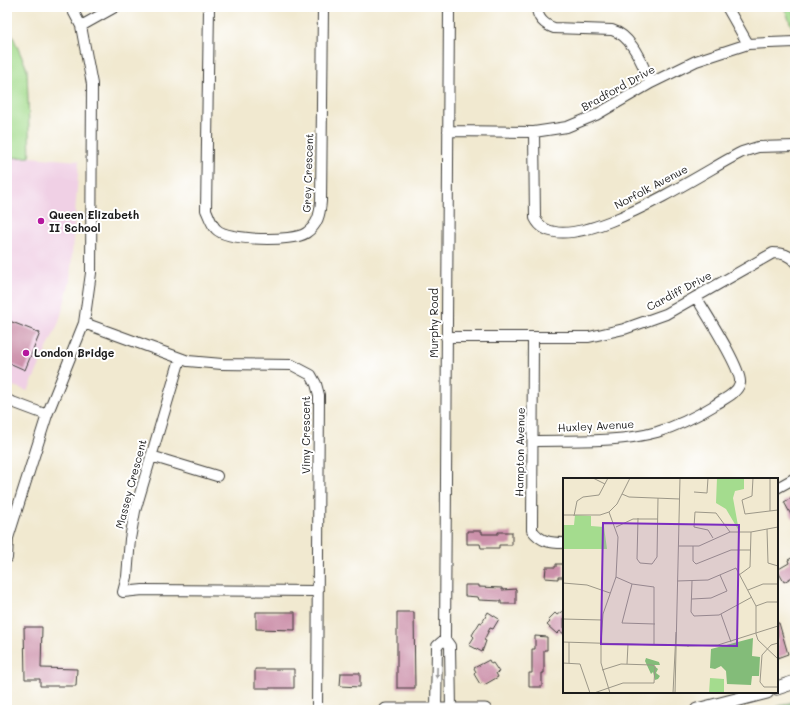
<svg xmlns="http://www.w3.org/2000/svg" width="802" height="717" viewBox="0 0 802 717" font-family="Mali,sans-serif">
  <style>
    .built { fill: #f0d0e5 }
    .green { fill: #a4dc8e; stroke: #607c55 }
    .forest { fill: #83bc79; stroke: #506c4a }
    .building { fill: #cc91aa }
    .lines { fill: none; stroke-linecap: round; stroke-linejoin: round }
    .minor-casing { stroke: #3c3b37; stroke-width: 12 }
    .major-casing { stroke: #3c3b37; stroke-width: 15 }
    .minor { stroke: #fff; stroke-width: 10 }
    .major { stroke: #fff; stroke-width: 13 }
    .oneway { fill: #999 }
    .poi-dot { fill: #b5179e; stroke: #fff; stroke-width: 1.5 }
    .labels { text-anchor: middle; stroke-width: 4; stroke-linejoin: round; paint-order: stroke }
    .street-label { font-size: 11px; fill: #1c1c1c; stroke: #fff }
    .poi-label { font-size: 11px; font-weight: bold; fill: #1c1c1c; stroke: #fff; text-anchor: start }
    .inset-road { fill: none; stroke: #9c9788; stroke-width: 1 }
    .view { fill: #7b2cbf; fill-opacity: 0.15; stroke: #7b2cbf; stroke-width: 2 }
    .inset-edge { fill: none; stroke: #1c1c1c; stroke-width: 2 }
  </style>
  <rect width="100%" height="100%" fill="#fff"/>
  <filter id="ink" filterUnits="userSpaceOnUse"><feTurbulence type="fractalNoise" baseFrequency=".025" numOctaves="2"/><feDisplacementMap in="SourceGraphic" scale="8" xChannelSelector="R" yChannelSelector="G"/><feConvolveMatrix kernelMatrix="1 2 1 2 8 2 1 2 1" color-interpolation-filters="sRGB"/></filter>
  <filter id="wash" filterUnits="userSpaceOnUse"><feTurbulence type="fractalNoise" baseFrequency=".012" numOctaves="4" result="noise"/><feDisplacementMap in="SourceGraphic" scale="16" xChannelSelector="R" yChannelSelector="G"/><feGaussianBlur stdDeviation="0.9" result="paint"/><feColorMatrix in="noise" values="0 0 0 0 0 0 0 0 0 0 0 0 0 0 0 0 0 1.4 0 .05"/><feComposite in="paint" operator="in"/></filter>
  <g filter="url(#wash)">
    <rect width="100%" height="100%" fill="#f1e9d0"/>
    <path class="built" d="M30,157L79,161L70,281L59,322L28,391L7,384V158Z"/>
    <path class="green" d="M784,7H795V35Z
      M7,23L27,69L30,157L7,158Z"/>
    <path class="forest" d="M795,701V710H766Z"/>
    <g id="blocks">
      <path class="building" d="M7,320L40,333L25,370L7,362Z
        M795,496V522L784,502Z
        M467,531H482V534H498V532H512V545H499V548H481L480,544H467Z
        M795,556V578L794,576L784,582L777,570L789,563L788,560Z
        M556,564H564V577H558V579L545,578L546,567H556Z
        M465,585H479V587L502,588V590L516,589V604H501V601L479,600L478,597L465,596Z
        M564,610V634L560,631L557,634L547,625L550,622L548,620L555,613L557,615Z
        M256,612H295V630L256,629Z
        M397,612H414L415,688H397Z
        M488,612L499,619L493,629L490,628L484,640L486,641L482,652L469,645L474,637L472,635L480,622L482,623Z
        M777,623H779L788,654L777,658Z
        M24,627H42L41,668L77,669L76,686H40V679H25Z
        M535,636L547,637V650H544V673H542V687H529V673H532V649H535Z
        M489,660L491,664L493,663L499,672L496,673L498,677L484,685L482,683L480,684L474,674L476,672L474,668Z
        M255,669H294V688H255Z
        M341,673H360V687L340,686Z"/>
    </g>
  </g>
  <g filter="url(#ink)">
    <use href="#blocks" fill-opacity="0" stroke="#3c3b37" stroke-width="1"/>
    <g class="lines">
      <g class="minor-casing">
        <path id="minor" d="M209,7L206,210C209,216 211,224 216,229C227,241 293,242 306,233C318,225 320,214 321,201L323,7
          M449,7L445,639L450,646L451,710
          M537,7C537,18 545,25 554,28L612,30C633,36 642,65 651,83
          M727,7L748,44
          M81,26L115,7
          M448,131L534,132L567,127L596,115L651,83L696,61L748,44L795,42
          M534,132L535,218C560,270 708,168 742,152L758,147L795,146
          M84,323L188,361L222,364L292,365L311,375L316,384L319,395L317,710
          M446,337H589L624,329L666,314L773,253C783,253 789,255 795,262
          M533,338L532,530C541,542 550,543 564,543
          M180,359L135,511L130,539L127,577L123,592L143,590L317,591
          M7,400L47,415
          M533,441C574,440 617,443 657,432C677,426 697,416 715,405C723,399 737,394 740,383C742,369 705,312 696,297
          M151,456L217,476
          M777,488L795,478
          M7,558L8,538L47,415L84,323L91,273L92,84L81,26L71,7
          M436,710L437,646L445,639"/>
      </g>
      <g class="major-casing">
        <path id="major" d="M777,688L795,682
          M386,710H485
          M697,710L767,692"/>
      </g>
      <use href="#minor" class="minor"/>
      <use href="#major" class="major"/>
    </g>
    <defs><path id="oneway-solid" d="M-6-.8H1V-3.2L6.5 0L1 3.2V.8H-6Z"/></defs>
    <use class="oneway" href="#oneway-solid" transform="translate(437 673) rotate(91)"/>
  </g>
  <g class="poi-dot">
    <circle cx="41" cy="221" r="4"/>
    <circle cx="26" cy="353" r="4"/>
  </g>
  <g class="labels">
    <g class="street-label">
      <text transform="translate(618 88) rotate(-29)" y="4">Bradford Drive</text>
      <text transform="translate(308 173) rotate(-88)" y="4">Grey Crescent</text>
      <text transform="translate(651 187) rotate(-28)" y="4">Norfolk Avenue</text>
      <text transform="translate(679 291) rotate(-28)" y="4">Cardiff Drive</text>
      <text transform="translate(434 323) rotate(-90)" y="4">Murphy Road</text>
      <text transform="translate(596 426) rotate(-3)" y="4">Huxley Avenue</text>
      <text transform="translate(306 435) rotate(-90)" y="4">Vimy Crescent</text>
      <text transform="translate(520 452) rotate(-89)" y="4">Hampton Avenue</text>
      <text transform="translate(131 484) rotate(-75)" y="4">Massey Crescent</text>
    </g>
    <g class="poi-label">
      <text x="49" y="219">Queen Elizabeth<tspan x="49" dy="13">II School</tspan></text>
      <text x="34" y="357">London Bridge</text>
    </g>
  </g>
  <g transform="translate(563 478)">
    <rect width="215" height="215" fill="#f1e9d0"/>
    <path d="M154,0L181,1V11L172,13L170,20L176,53L163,31L153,25ZM12,37L28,38V48L41,49L44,71H0V47H11ZM147,200L161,201V215H146Z" fill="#a4dc8e"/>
    <path d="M190,160L189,178L197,179L196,198H189L188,207L164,206L163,193L158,188L152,191L147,190L148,171ZM83,180L96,184L97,187H90L95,191L93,195L97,198L95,201L92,202L90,194L88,196L82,183Z" fill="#83bc79"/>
    <path class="inset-road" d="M30,0L42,6M190,0L189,18L179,22L182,36L215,32M131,14L144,15L145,0M59,16L66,19L117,21M207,33V0M46,34L55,59L53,99L40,136L38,165V185L47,215M0,37H37L46,34L54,26L67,0M11,38L14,23L20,19L36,17L45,0M75,40L74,81L77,85L89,86L94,79L95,20M53,49L70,41H95M204,51L205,85L215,88M150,60L145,52L131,49L132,34L153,35L167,54M115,68H136L167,54H188L215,49M130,68V83L133,86L168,72H188M176,97L187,89L188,54M53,99L69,106L91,109V166M114,103L145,102L173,90L193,128V156L195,162L215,181M129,103L128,134L131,138L156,137L189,119M0,105L24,107L47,115M69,106L59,145L92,146M185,112L200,106H215M129,121L148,120L164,113L157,97M193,128L204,124H215M158,136L168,164M0,141L39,142M0,164L126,168M215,165L208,167L199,177L197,204L201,209H215M124,168L155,167L215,148M0,185L17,186L27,215M6,185V164M64,186L65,166M31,215L60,205H91L92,188L89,187L58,186L39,192M110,215L113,154M112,215L117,0"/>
    <path class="view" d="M40,45L176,47L174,168L38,166Z"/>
    <rect width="215" height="215" class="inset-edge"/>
  </g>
  <rect width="802" height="717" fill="none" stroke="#fff" stroke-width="24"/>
</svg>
